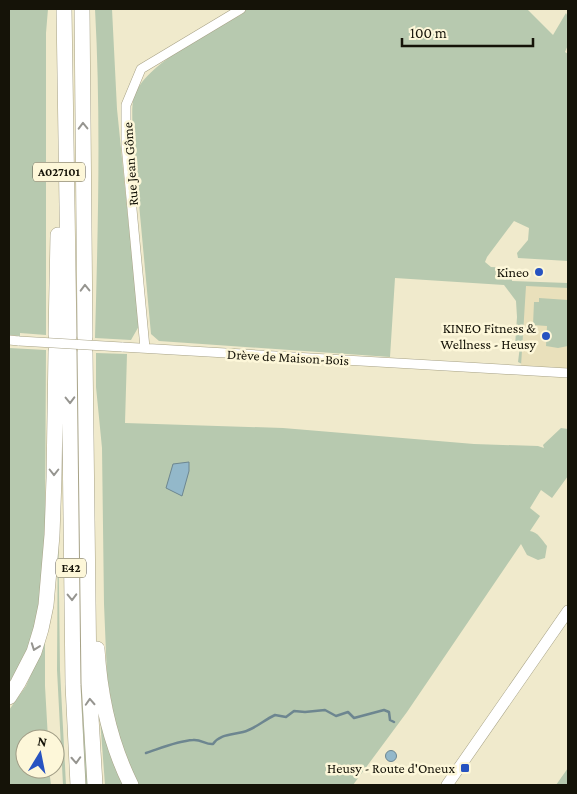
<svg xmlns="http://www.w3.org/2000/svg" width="577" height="794" viewBox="0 0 577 794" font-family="'Crimson Pro',serif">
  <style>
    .green { fill: #b7c9af }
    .sand { fill: #e9e0bb }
    .water { fill: #93b8ca; stroke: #6d8690 }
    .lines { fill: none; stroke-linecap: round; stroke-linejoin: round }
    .stream { stroke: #6d8690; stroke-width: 2.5 }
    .street-casing { stroke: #a7a286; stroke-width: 10 }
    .secondary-casing { stroke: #a7a286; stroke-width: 12 }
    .highway-casing { stroke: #a7a286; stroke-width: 16 }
    .street { stroke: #fff; stroke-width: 9 }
    .secondary { stroke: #fff; stroke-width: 11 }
    .highway { stroke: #fff; stroke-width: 15 }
    .street-bridge-casing { stroke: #a7a286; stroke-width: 10; stroke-linecap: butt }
    .street-bridge { stroke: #fff; stroke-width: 9 }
    .oneway { stroke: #969590 }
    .poi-dot { fill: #2753c1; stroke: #fdf7d9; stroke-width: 2 }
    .labels { text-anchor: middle; stroke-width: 5; stroke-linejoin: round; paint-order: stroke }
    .shield { fill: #fdf7d9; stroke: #5b5747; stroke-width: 1 }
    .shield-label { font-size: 12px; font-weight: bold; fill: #151308 }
    .street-label { font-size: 14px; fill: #151308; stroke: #fdf7d9 }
    .poi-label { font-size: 14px; fill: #151308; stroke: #fdf7d9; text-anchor: end }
  </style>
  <rect width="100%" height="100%" fill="#f0eacc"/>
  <path class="green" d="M9,9H48L46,33V335L20,333V336L9,335Z
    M95,9H112L117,109L139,326L131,340L95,338C98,228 101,118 95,9Z
    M246,9H527L553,35L566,13L568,17V45L565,52L568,54V261L518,258L517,253L528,240L529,228L514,221L487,257L485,262L491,267L509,268V276L512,277V281L568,283V367L522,364L518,362L520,346H515L517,317L516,301L504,285L395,278L390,357L159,341L151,334L132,128C133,118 131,106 134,97C144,64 213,31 242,14Z
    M9,348L46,350L45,531L37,628L9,690Z
    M75,351L79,352L82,681L88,785H84L81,734Z
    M96,353L127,354L125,423L283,428L474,444L538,446L544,448L543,445L561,428L568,429V476L552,498L541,490L530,508L540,516L530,531C538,532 542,540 547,546L545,558L538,560L527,555L521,544L407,712L353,785H137L116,729L107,677L104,604L102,448L96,387Z
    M58,508L60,670L66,785H63L57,670Z
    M45,642V686L48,739H25V769H49L51,785H9V710L26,686Z
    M99,705L124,785H105Z
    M568,768V785H556Z"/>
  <path class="sand" d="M526,286L568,288V300L539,298V302H534L533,325L547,326L546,346L558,348L568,346V369L521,366Z"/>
  <path class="water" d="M189,462V471L182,496L166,488L173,464Z
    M385.5 756a5.5 5.5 0 1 1 11 0a5.5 5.5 0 1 1-11 0Z"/>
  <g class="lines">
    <path class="stream" d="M146,753C161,748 177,741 193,740C201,739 206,745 213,744C220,734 232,735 243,732C255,729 264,720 275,715L286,717L294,711L305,712L325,710L336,716L348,712L354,718L384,710L389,712L390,720L394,722"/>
    <g class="street-casing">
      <path id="street" d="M9,340L19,341
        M122,347L568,373
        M145,348L126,145V105L141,69L241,9"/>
    </g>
    <g class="secondary-casing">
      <path id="secondary" d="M447,785L568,611"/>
    </g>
    <g class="highway-casing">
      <path id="highway" d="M64,9L69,336
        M82,9L85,337
        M56,335L58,235
        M69,351L73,685L78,785
        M85,352L89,683L95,785
        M97,649C100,696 110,743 131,785
        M9,697L18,683L34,652L41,629L46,605L52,535L54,478L56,351"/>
    </g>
    <use href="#street" class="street"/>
    <use href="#secondary" class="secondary"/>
    <use href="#highway" class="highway"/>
    <g class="street-bridge-casing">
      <path id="street-bridge" d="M19,341L122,347"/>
    </g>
    <use href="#street-bridge" class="street-bridge"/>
  </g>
  <defs><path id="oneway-chevron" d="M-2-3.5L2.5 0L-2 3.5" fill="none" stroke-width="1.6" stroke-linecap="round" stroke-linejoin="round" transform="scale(1.25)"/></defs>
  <g class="oneway">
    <use href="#oneway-chevron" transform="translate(83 126) rotate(-91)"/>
    <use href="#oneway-chevron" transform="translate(85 288) rotate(-91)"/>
    <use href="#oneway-chevron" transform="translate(70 400) rotate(89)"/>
    <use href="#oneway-chevron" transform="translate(54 472) rotate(90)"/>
    <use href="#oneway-chevron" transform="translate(72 597) rotate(89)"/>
    <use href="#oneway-chevron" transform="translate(35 647) rotate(110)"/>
    <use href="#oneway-chevron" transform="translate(90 702) rotate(-93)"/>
    <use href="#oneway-chevron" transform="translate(76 760) rotate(87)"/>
  </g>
  <g class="poi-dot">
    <circle cx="539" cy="272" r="5"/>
    <circle cx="546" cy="336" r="5"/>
    <rect x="460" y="763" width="10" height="10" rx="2.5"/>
  </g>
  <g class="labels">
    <g class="shield">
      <rect x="33" y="162.5" width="52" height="19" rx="4"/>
      <rect x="56" y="558.5" width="30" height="19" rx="4"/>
    </g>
    <g class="shield-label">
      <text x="59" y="176">A027101</text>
      <text x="71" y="572">E42</text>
    </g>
    <g class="street-label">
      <text transform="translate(130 164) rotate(-94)" y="5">Rue Jean Gôme</text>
      <text transform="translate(288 357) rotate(3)" y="5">Drève de Maison-Bois</text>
    </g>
    <g class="poi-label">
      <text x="529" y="277">Kineo</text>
      <text x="536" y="333">KINEO Fitness &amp;<tspan x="536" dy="16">Wellness - Heusy</tspan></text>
      <text x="455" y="773">Heusy - Route d'Oneux</text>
    </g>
  </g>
  <rect width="577" height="794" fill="none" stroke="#151308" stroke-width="20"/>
  <g transform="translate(40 754) rotate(10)"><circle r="24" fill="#fdf7d9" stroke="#a09c85"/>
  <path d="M0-4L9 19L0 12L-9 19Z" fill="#2753c1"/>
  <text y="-8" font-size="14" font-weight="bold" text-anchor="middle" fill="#151308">N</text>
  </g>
  <path d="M402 38v8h131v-8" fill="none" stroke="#151308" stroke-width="2.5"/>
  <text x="410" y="38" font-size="15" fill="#151308" stroke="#fdf7d9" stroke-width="4" paint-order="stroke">100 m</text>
</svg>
